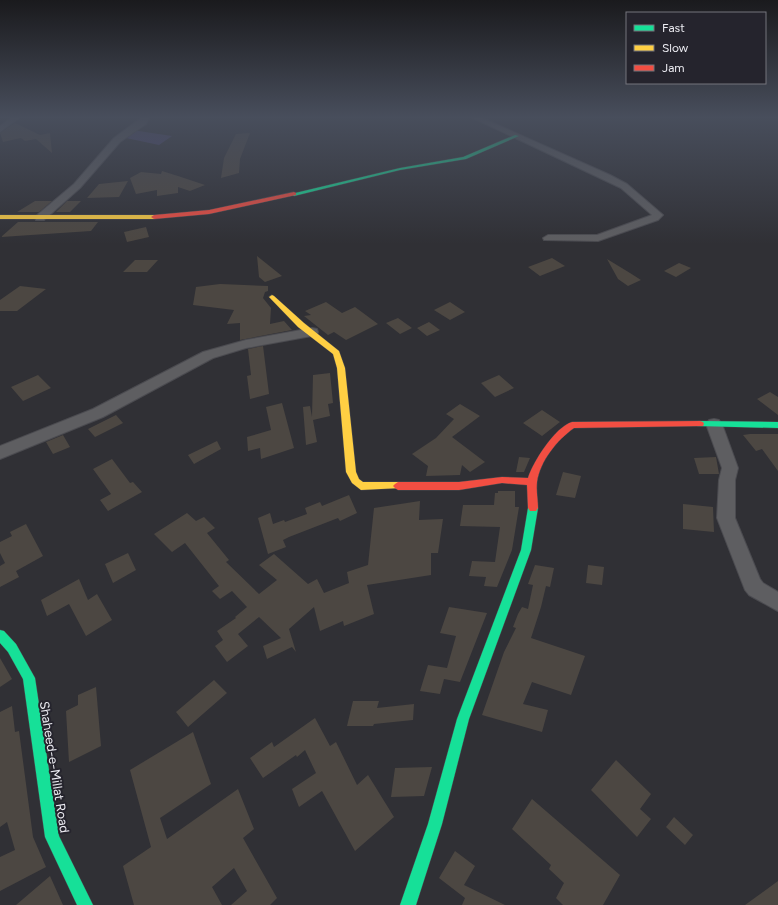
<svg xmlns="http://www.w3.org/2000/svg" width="778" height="905" viewBox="0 0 778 905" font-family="Figtree,sans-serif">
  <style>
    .green { fill: #4b4575 }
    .building { fill: #4c4742 }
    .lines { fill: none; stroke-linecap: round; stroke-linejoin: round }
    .street-casing { stroke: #4b4b50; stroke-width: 2 }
    .fast-casing { stroke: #4b4b50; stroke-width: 1 }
    .slow-casing { stroke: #4b4b50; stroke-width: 1 }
    .jam-casing { stroke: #4b4b50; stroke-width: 1 }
    .street { fill: #5e5e61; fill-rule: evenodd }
    .fast { fill: #16e098; fill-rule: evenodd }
    .slow { fill: #ffcf43; fill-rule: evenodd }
    .jam { fill: #f24e42; fill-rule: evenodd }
    .labels { text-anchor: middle; stroke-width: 4; stroke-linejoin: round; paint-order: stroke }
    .near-street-label { font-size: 13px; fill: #ececf2; stroke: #25242d }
  </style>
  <rect width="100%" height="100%" fill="#303035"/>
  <path class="green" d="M132,130L172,136L159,145L126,138Z"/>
  <path class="building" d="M15,123L40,135L50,133L52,153L36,139L25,141L21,138L3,142L0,133Z
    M250,133L240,159L239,173L221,178L224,158L236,134Z
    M162,171L178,176L205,185L190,191L178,187V193L157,196V190L136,194L130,178L141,172L161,174Z
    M128,181L119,197L87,198L99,184Z
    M35,201H52L39,212H17Z
    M67,201H81L70,212H56Z
    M18,222H98L91,231L1,237Z
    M146,227L149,237L127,242L124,232Z
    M257,256L282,276L265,282L259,277Z
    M552,258L565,266L540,276L528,267Z
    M607,259L630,273L641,280L628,286L618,279Z
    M135,260H158L147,272H123Z
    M679,263L691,268L676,277L664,271Z
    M220,284L268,286V291L265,292L263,298L271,308L270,324L284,321L292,330L240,340V323L227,324L234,310L193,305L196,287Z
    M20,286L46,289L17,311H0V300Z
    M326,302L342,313L355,307L378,324L346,340L334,332L328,335L304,316L311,315L305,311Z
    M450,302L465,312L450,320L434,310Z
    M398,318L412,328L400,334L386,323Z
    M429,322L440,330L427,336L417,328Z
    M263,346L269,394L250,399L247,376L251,375L248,349Z
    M330,373L333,403L328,404L330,416L313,420L317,442L306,445L303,407L310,406L312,417L313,375Z
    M38,375L51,388L23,401L11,387Z
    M499,375L514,388L495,397L481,383Z
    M770,392L778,397V415L757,399Z
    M282,403L294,448L261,459L260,448L248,451L247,437L271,430L266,407Z
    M460,404L480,416L452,437L485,462L470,472L462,465L460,475L426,476L428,466L412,454L436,438L454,419L446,414Z
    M542,410L560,422L542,436L523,423Z
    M116,415L123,423L95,437L88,429Z
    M750,434H778V471L762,449L756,451L743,435Z
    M63,435L70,447L53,454L46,442Z
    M217,441L221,449L194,464L188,455Z
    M519,457L530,458L524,472H516Z
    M716,457L719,474H699L694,458Z
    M112,459L130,483L133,482L142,492L108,511L100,500L111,494L93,469Z
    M563,472L581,476L575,498L556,495Z
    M498,491H515V507H519L512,550L497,587L484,586L486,577L469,576L472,561L495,562L500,527L460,526L463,505H494L495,493H498Z
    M349,495L357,513L340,521L338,518L289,537L283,540L286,547L268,554L258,518L270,513L273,524L284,520L285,522L307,514L305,508L320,502L322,506Z
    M420,501L419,520L443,519L438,553H431V575L367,585L374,614L344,626L343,621L320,631L314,607L289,629L296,652L292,647L267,659L263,646L281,638L259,617L238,634L248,646L227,662L215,646L223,640L217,631L236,618L235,617L247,607L232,591L220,599L212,591L219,586L185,543L172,552L154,534L187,513L196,521L204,517L215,528L207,533L229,560L226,562L259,594L277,580L259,565L274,554L308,584L317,579L324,593L349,583L347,572L368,565L374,508Z
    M683,504L713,507L714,532L683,529Z
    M26,524L43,556L16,571L19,577L0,587V566L5,563L0,553V542L12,536L10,532Z
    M128,553L136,570L113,583L105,564Z
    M535,565L554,568L550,587L546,586L541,607L531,638L585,656L571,695L532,682L523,704L548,710L542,732L482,715L504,652L516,628L513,627L518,614L522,607L528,609L533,585L528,584Z
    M588,565L604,567L602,585L586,583Z
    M79,579L88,600L97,594L112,620L86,636L69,604L47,616L41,600Z
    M449,607L487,613L460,682L444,679L440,694L420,691L428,665L447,668L456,636L440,633Z
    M0,658L12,679L0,687Z
    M214,680L227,693L188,727L176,712Z
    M96,687L101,746L69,762L66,711L78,705V695Z
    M353,701H379L377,708L414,704L413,720L374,724L373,726H347Z
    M12,706L15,732L19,731L33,837L46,867L0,891V857L15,850L7,822L0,827V712Z
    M315,718L330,746L336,742L357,785L368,775L394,817L355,851L322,791L299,807L292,789L316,773L305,750L297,757L296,755L263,778L250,758L272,742L274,747Z
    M193,732L211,784L160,818L167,839L238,789L254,829L243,838L277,898L270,905H231L247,891L234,868L212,887L222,905H134L123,866L151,847L130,770Z
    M616,760L651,794L640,809L651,819L637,837L591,790Z
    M432,767L424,796L391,797L395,768Z
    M532,799L620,875L603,905H563L556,898L564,883L549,869L551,865L512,829Z
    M674,817L693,835L685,845L666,827Z
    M455,851L475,866L464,885L505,905H462L465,898L439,878Z
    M50,876L63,905H16Z
    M778,881V905H745Z"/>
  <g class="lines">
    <g class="street-casing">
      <path id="street" d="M11,118H19L0,132V126Z
        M141,118H149L146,124L120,142L80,188L44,220H36L35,218L36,216L74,184L114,138Z
        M473,118H482L610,175L627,184L663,215L658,220L598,241L544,240L543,238L548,235H597L652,215L621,188Z
        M312,328L317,329L318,332L317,335L246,348L213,358L103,417L0,459V446L93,409L203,352L246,340Z
        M714,419L719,420L722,424L738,468L735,480V518L760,579L763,583L778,592V611L749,595L745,590L717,518L719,480L722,468L706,424L709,420Z"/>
    </g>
    <g class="fast-casing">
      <path id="fast" d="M515,135L519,136L466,159L400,170L294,196L291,194L400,168L463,157Z
        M700,421L778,422V428L697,426L696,424L697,422Z
        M533,504L536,505L538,508L531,550L469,719L442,824L416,905H400L428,824L457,719L521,550L528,508L530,505Z
        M0,630L4,631L16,644L35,678L59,836L93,905H77L45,837L23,679L8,652L0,643Z"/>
    </g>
    <g class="slow-casing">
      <path id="slow" d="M0,215H154L157,217L154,219H0Z
        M272,295L274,296L304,323L339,351L345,368L356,472L359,479L363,482H398L401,484L403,486L401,488L361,490L352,483L346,472L337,368L333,354L298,327L270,298L269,297Z"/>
    </g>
    <g class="jam-casing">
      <path id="jam" d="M294,192L296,193V195L209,214L154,219L151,217L154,215L209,210Z
        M700,421L703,422L704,424L703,426L574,428C557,440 540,461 537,482C536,491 538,500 538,508L536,511H530L528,508L527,485L502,483L459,490H398L395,488L393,486L395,484L398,482H459L502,477L528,478C533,462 555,427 572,422Z"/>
    </g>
    <use href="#street" class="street"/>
    <use href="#fast" class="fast"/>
    <use href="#slow" class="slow"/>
    <use href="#jam" class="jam"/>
  </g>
  <linearGradient id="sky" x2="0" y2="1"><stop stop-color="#1a1a1d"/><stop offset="0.48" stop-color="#484e5c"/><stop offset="1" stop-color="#484e5c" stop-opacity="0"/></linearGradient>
  <rect width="778" height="244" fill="url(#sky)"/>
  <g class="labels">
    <g class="near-street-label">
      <text transform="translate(55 767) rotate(81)" y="5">Shaheed-e-Millat Road</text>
    </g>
  </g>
  <rect x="626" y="12" width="140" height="72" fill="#25242d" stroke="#75747c"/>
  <rect x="634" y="25" width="20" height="6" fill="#16e098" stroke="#75747c"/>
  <text x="662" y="32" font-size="12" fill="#ececf2">Fast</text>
  <rect x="634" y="45" width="20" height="6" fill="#ffcf43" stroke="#75747c"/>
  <text x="662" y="52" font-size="12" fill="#ececf2">Slow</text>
  <rect x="634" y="65" width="20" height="6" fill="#f24e42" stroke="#75747c"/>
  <text x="662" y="72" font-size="12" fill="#ececf2">Jam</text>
</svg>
